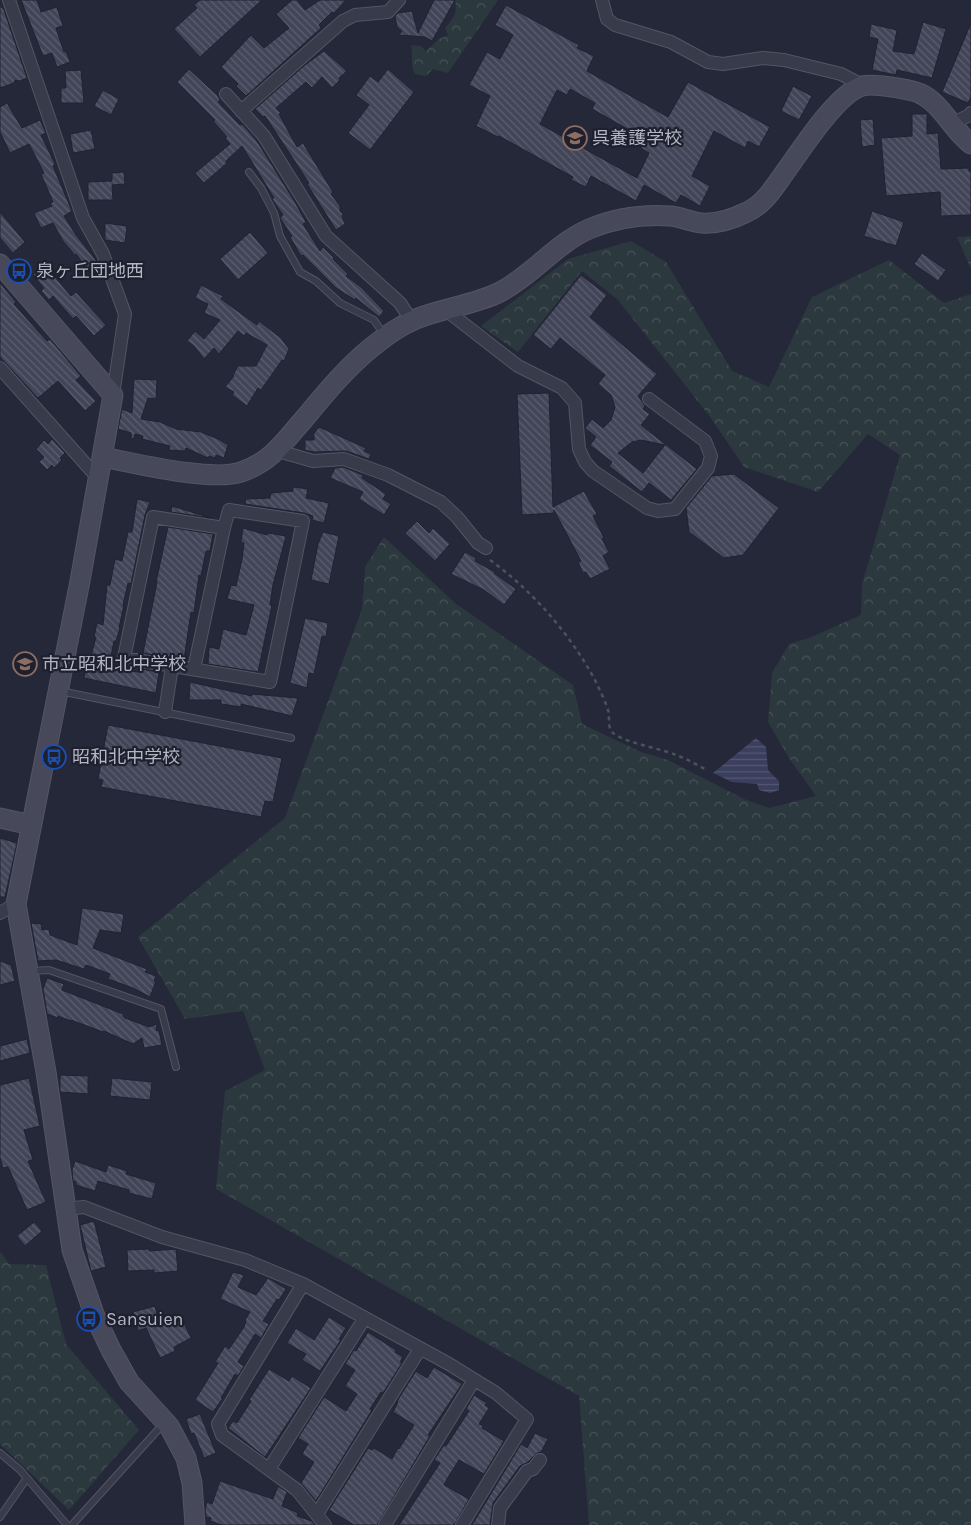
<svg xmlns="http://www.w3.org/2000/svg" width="971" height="1525" viewBox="0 0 971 1525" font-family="Karla,'Noto Sans JP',sans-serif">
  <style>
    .forest { fill: url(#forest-crowns) }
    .water { fill: url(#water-rules) }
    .building { fill: url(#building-back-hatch); stroke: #202230; fill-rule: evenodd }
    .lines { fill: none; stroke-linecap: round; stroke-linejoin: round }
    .lane-casing { stroke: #545564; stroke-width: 8 }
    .street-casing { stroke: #545564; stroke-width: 14 }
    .secondary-casing { stroke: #545564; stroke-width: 21 }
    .path { stroke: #49535b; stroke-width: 2.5; stroke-dasharray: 4 4; stroke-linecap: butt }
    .lane { stroke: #383b49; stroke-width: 6 }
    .street { stroke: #383b49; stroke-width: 12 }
    .secondary { stroke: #47495b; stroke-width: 19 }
    .labels { text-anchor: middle; stroke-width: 4.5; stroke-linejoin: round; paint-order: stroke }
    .poi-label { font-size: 18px; fill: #b4b5c5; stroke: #1e202e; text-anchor: start }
  </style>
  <defs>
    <pattern id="forest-crowns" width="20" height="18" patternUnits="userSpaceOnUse" patternTransform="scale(1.25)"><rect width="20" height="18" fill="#2b383e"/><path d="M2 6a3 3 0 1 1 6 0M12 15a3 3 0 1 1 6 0" fill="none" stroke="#475358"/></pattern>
    <pattern id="water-rules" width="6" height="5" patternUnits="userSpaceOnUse" patternTransform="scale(1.25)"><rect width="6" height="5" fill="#3b3f5e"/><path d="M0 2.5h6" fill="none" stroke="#555874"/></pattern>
    <pattern id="building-back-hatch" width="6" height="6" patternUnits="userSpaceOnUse" patternTransform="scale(1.25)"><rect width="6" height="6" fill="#424558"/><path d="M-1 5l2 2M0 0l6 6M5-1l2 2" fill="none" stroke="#5b5e6e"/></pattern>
  </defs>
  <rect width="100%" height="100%" fill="#252838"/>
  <path class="forest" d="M455,0H498L448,73L433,69L426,76L415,74C410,65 413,55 411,45L421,46L426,51L439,39L448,35L445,28C453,19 458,13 455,0Z
    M971,236V269L957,237Z
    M631,241L666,262L732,371L769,387L812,297L889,260L944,303L971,294V1525H589L579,1396L216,1189L225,1091L265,1070L243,1011L185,1019L138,937L285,818L362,609L365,567L384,537L455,603L573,685L582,724L641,752L668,760L744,799L769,808L816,796L789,758L768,722L772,673L789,644L809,638L861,615L862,584L900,455L868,434L818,492L744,467L711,418L618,300L582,271L518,352L481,326L568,259Z
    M0,1251L9,1264L46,1265L66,1344L139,1430L69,1510L0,1444Z"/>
  <path class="water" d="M756,738L766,747L768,770L779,781V790L770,793L759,790L757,784L732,782L713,773Z"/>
  <path class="building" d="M21,0H37L41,12L57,7L63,26L56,28L64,52L66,51L70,62L57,67L52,53L43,56Z
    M200,0H262L200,57L174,29L197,8L194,5Z
    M292,0H297L305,10L320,0H346L334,13L332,12L319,25L321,28L246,96L236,86L238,84L221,67L251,35L264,48L289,28L276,14Z
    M434,0H455L432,41L425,37L399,35L402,31L397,27L395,16L398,13L412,11L418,33Z
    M506,5L579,45L577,48L594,56L587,71L668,117L688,82L770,127L759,147L748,141L745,148L714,131L692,176L710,186L700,206L681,195L676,203L644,185L636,201L591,176L586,187L571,180L573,177L499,136L498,137L476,126L490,96L469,85L487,52L500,59L513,35L495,25ZM570,89L595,103L592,109L645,139L641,148L649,153L637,178L540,124L557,90L567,95Z
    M0,6L4,10L27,78L20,81L15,80L14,83L0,88Z
    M923,22L946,29L932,78L897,70L896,75L872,70L878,39L869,37L871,24L897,30L893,51L914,54Z
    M971,23V97L968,103L942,92Z
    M324,51L347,71L339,78L340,80L332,88L322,77L312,88L306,82L276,108L281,113L279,114L297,147L303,143L333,192L331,194L340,206V211L343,214L342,216L345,224L336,230L307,184L309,183L265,116L263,117L255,109L305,65Z
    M189,69L218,96L220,100L218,102L240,125L242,124L257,141L295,202L306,222L303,224L320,251L323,247L334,258L333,259L348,274L346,276L361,287L384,311L379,317L356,298L355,300L336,288L303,255L301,256L290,237L292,236L280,218L283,215L272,199L274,198L242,146L226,161L227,163L204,183L195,173L230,144L225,138L227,137L213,121L215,120L177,82Z
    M388,69L414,92L370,150L348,133L369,105L356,95L370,76L378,82Z
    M81,70L84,103H61V88H66L65,71Z
    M793,86L812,96L799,120L781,111Z
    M103,90L119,99L111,115L94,106Z
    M7,103L22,128L40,120L46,133L41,135L55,164L53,166L72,211L64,216L76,235L98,263L101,273L94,278L76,254L75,255L63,241L53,223L41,228L34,213L52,206L50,203L53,202L41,174L44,173L29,144L10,153L0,132V107Z
    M912,114H927V134L938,133L941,169L969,168V171H971V215L941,216L940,192L886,196L881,138L912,136Z
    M873,119L875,145L862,147L860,120Z
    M91,130L95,149L73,153L70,134Z
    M124,172L125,184L112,185L113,200H88V182L112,181V173Z
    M872,211L904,222L896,246L864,236Z
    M0,212L25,242L13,253L0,238Z
    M105,223L127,226L125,243L105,240Z
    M250,232L268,253L238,280L220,259Z
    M922,253L946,270L938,281L914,264Z
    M45,265L71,296L76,292L106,325L94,336L76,316L73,319L53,296L49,300L41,291L44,288L33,275Z
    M581,275L607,295L590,317L657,374L638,396L645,406L643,409L650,414L641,425L697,469L671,500L649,483L642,492L609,466L612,462L590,445L596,437L585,428L592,419L603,428L611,420L615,407L611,395L598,384L605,375L560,338L551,349L533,335ZM641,440L665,445L643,473L618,453L632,442Z
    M0,283L16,302L14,304L47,341L50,339L81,376L76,380L96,401L85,411L58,381L38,398L0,357Z
    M201,285L223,296L221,299L257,325L259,321L281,338L289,349L284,361L282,360L261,390L258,388L247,406L232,395L234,392L225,387L234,376L233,375L238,366H256L267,345L246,333L244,336L238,331L219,354L214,348L204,359L194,346L187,341L195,331L204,339L220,320L204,313L208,304L195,298Z
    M134,379L157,380L156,399L148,398L141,419L160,422L176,429L201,432L218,439L228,445L224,458L216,455L215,458L209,456L208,458L186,448L185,451L169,450L170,446L142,439L143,436L135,434L134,439L131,438V433L118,429L122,409L132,413Z
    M549,393L553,507L584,491L597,514L593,516L604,538L602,539L609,552L603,556L610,569L590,579L586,572L583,573L578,562L581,561L554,510V513L522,515L517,394Z
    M319,427L366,448L364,451L371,454L369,459L346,451L313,452L305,450V440H314V433Z
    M52,439L65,453L60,458L62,460L54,468L52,465L47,470L39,462L44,457L36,449L44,440L48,444Z
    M343,467L363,475L362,478L386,494L383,499L391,504L384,515L359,499L363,492L330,478L335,468Z
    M734,474L779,508L743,555L724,558L689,532L686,508L712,476Z
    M293,487L308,489L306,498L329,503L324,523L312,520L313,516L304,513L245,504L246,499L270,498L271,493L293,491Z
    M137,499L150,502L145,515L131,584L128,583L123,605H124L119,628H120L116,641H114L109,666L137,672L140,669L159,672L156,693L84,678L86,663L89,664L96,637H94L97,623L103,625L107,585H110L115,559L122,561L128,532H132Z
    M172,506L211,518L171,512Z
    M417,521L429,533L433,528L450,544L435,561L405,533Z
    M168,527L213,534L210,551H206L201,576L199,575L194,613L191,612L184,660L143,653L157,582H156Z
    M243,528L267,535L268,533L286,536L273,585L270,605H272L258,672L208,664L209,647L219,649L223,629L246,635L254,605L227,599L231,585L236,586L242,559L244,543L241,542Z
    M323,532L339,536L329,584L311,580L318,544Z
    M465,552L476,558L475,561L495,572L494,573L516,589L504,605L484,590L451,574Z
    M305,618L328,623L326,637L322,636L314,674L309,673L307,688L290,683Z
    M190,682L252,696V694L298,698L292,716L241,704V707L221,704V700H189Z
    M108,725L282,758L273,802L265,801L261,817L101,787L103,780L98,779Z
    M0,838L17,843L5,897H0Z
    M82,908L124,914L121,933L100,930L93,948L147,969L145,972L156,976L154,981H156L150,997L133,988L108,979L110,974L86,965L84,969L56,960L38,961L31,923L41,924L42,930L49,929L50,935L77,945Z
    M0,961L11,965L15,981L0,985Z
    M47,978L64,984L62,990L123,1014V1016L125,1018L149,1027L157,1024L156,1030L159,1031L162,1045L144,1048L142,1038L133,1044L104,1031L103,1032L71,1020V1021L58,1016V1018L47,1014L43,989Z
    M27,1039L30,1053L0,1061V1046Z
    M60,1075L88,1076V1094L60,1092Z
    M29,1078L40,1126L24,1130L33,1160L28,1161L46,1202L27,1210L8,1167L3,1168L0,1158V1085Z
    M112,1078L152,1082L150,1100L110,1096Z
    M75,1161L106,1172L108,1165L127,1171L126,1174L156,1183L152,1199L129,1193V1190L98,1181L95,1191L76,1185V1182L73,1181L72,1170Z
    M94,1221L106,1267L91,1271L80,1225Z
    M34,1222L42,1231L25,1246L17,1236Z
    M149,1249V1251L176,1249L178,1271L154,1273V1270L128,1271L127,1250Z
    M233,1272L244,1275L238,1287L256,1295L268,1278L286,1289L279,1300L277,1299L263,1321L269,1324L261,1338L255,1334L238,1362L244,1366L238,1376L235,1374L221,1398H223L213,1412L195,1400L218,1363L215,1362L225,1346L229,1349L244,1327L246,1321L245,1320L250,1312L220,1299Z
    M155,1306L157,1314L163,1312L166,1326L182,1319L191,1338L174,1347L175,1351L160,1358L146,1328L138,1331L133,1312Z
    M329,1317L346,1328L339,1339L341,1340L320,1371L302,1360L306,1354L287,1343L296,1328L314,1340Z
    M368,1332L396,1350L395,1352L403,1357L400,1362L402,1363L383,1393L381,1392L370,1409L372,1410L316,1501L301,1483L314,1462L302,1454L308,1444L298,1438L324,1397L346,1411L357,1394L345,1386L355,1370L345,1364L354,1350L356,1351Z
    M434,1367L462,1384L428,1435L430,1436L377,1525H354L329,1510L368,1448L372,1450L374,1448L392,1459L398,1448L399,1449L414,1425L393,1412L398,1402L397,1401L416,1371L427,1378Z
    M269,1369L289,1381L292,1376L311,1388L265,1457L228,1428L233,1421L237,1423L251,1401L249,1400Z
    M474,1395L487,1403L485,1405L489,1408L479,1424L483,1426L482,1428L504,1441L484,1474L459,1460L447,1479L444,1485L469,1499L454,1525H399L440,1463L434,1460L444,1445L446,1446L469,1411L466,1409Z
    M200,1414L216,1453L204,1458L194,1433L191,1434L186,1419Z
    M535,1433L548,1439L541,1452L537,1453L528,1462L520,1466L493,1503L490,1525H472L521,1444L527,1448Z
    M220,1481L273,1499L278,1486L279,1487L287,1492L282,1506L298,1513L297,1516L312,1521L315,1525H222L210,1521L211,1518L206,1517L205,1509L207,1502L212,1504Z"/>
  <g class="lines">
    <g class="lane-casing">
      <path id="lane" d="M249,172L261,188L274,213L280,236L300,272L316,281L340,303L374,320L385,336
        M60,691L291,738
        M31,971L49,970L161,1009L176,1067
        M0,1453L20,1470L67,1525
        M0,1517L27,1478
        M72,1525L165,1422"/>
    </g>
    <g class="street-casing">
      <path id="street" d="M9,0L83,218L103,254L125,314L113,395
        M602,0L607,19L615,25L671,42L708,62L723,64L763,58L784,60L841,74L864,86
        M226,94L264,136L326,236L400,303L412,321
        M241,111L343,21L355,15L388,12L399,0
        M951,124L970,115L971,113
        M446,310L518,366L562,388L575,403L579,449L585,462L593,471L647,508L658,511L675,509L708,468L711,456L705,441L649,399
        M0,368L98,478
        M278,451L313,461L344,459L388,475L441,502L457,517L478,543L486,548
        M229,510L303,521L270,682L124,658L153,517L224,528Z
        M194,669L224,528
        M165,712L172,666
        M0,913L16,904
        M66,1209L84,1207L162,1237L245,1260L303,1284L449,1364L496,1393L527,1419L462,1525
        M303,1284L218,1424L222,1435L297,1490L325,1525
        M269,1469L364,1319
        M317,1514L420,1349
        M385,1525L474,1380
        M498,1525L500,1508L527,1471L533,1469L540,1460"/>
    </g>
    <g class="secondary-casing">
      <path id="secondary" d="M0,264L113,395L80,581L16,904L46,1072L72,1250L94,1314L111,1350L129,1382L169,1426L186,1458L192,1483L195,1525
        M102,457C135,463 211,482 241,472C271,462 284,442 304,419C325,394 346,368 372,347C386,336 399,326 416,319C443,308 474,305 500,292C533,275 555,244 589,229C615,218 643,214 671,216C681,217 691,222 702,223C717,224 733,219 747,212C763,205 773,189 783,175C800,152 836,94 862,86C873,83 908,89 919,93C942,103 951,129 971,144
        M0,818L31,825"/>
    </g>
    <path class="path" d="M490,560C533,591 571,635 596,682C600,691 607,704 609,714C609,720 608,727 612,732C621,742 663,749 676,755C687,759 697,765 707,770"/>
    <use href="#lane" class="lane"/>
    <use href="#street" class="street"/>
    <use href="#secondary" class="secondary"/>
  </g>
  <defs>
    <g id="school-ring" transform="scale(1.25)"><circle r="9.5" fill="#1e202e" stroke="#8d6e63" stroke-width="1.5"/><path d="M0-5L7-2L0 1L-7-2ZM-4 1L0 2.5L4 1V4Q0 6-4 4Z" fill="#8d6e63"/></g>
    <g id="bus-ring" transform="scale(1.25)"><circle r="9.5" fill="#1e202e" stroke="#1a4fb4" stroke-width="1.5"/><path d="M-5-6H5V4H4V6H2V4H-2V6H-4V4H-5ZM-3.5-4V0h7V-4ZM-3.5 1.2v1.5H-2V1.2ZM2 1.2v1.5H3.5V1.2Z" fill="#1a4fb4"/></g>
  </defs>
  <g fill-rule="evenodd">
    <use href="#school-ring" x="575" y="138"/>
    <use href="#bus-ring" x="19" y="271"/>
    <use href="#school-ring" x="25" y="664"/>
    <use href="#bus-ring" x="54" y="757"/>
    <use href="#bus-ring" x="89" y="1319"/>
  </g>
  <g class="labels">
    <g class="poi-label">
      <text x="592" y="144">呉養護学校</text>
      <text x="36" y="277">泉ヶ丘団地西</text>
      <text x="42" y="670">市立昭和北中学校</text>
      <text x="72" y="763">昭和北中学校</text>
      <text x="106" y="1325">Sansuien</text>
    </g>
  </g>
</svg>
